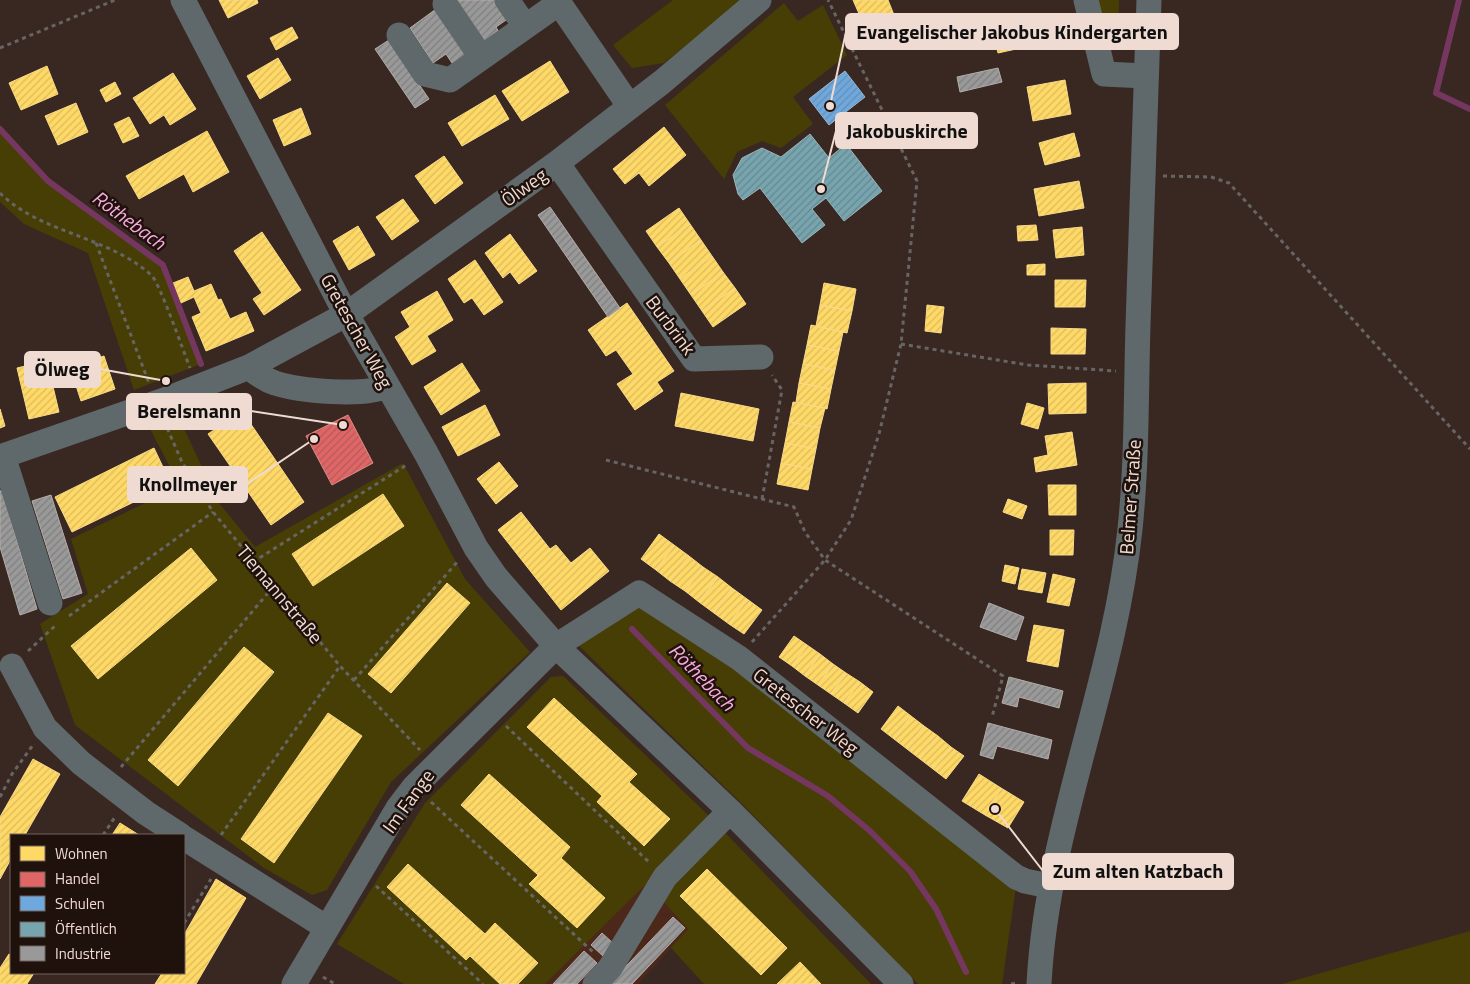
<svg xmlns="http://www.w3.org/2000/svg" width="1470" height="984" viewBox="0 0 1470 984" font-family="'Titillium Web',sans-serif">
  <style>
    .built { fill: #4c281b }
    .green { fill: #473e06 }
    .homes { fill: url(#homes-hatch); stroke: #fada87 }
    .shops { fill: url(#shops-hatch); stroke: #e58987 }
    .schools { fill: url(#schools-hatch); stroke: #96b7d9 }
    .public { fill: url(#public-hatch); stroke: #9bb5ba }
    .industry { fill: url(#industry-hatch); stroke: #b3adaa }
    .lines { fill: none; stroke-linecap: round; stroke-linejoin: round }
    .stream { stroke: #753760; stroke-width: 6 }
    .path { stroke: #676564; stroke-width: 3; stroke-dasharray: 4 4; stroke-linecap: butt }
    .minor { stroke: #5f696b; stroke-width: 25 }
    .labels { text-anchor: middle; stroke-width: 5; stroke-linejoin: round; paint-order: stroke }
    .street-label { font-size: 19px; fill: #f0dbd3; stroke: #1f110c }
    .water-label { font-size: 20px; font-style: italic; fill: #f9aadd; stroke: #1f110c }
    .leader { fill: none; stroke: #f0dbd3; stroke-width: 2 }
    .callout-dot { fill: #f0dbd3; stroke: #1f110c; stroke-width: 2 }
    .callout { fill: #f0dbd3; stroke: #f0dbd3; stroke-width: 2 }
    .callout-label { font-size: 20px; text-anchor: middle; font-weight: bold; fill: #111 }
  </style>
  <defs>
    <pattern id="homes-hatch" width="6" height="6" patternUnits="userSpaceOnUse" patternTransform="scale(1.25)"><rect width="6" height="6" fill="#ffd966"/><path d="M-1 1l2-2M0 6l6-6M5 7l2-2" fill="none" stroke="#dabb5e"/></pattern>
    <pattern id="shops-hatch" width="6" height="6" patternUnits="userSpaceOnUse" patternTransform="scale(1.25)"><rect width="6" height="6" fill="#e06666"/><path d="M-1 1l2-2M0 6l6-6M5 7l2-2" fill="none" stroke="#b25b5a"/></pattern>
    <pattern id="schools-hatch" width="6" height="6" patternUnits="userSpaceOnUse" patternTransform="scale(1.25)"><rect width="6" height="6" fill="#6fa8dc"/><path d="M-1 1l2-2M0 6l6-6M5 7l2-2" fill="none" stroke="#658eb5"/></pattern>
    <pattern id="public-hatch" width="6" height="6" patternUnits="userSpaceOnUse" patternTransform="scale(1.25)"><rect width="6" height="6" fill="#76a5af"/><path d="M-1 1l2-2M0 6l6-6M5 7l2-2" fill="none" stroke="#68878d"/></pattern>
    <pattern id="industry-hatch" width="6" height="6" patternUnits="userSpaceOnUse" patternTransform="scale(1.25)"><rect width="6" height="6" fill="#999"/><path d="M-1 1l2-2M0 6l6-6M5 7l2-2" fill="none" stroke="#817f7e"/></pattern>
  </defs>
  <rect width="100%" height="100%" fill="#392821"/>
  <path class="built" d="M647,882L689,929L638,984H545Z"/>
  <path class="green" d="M673,0H742L664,63L632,68L613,45Z
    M1091,0H1119L1118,39H1101Z
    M784,3L798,21L823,5L847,55L793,97L813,124L781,148L762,141L737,152L724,179L665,105Z
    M0,129L48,181L163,265L201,364L134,390L88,253L24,224L0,202Z
    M178,416L219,503L255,547L403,463L465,579L530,652L391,782L327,890L312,895L264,868L75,725L40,624L88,594L71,539L180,486L149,427Z
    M640,604L735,668L1016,886L1002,984H918L739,801L577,644Z
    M563,676L708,815L871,984H704L671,948L688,929L647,883L545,984H404L337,944L425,803L551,677Z
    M1470,931V984H1282Z"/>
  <path class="homes" d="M219,0H257L258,3L228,18Z
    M853,0H888L896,20L867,32Z
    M1052,14L1057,40L998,53L992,27Z
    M292,27L298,38L276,50L270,38Z
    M278,58L291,80L260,99L247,76Z
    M550,61L569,92L522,121L502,91Z
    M47,66L58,94L21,110L9,83Z
    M173,73L196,109L170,125L164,115L150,124L133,98Z
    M1065,80L1071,114L1033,121L1027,87Z
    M115,82L121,94L106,102L100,90Z
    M495,95L509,119L462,146L448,123Z
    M76,103L88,132L58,145L45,116Z
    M301,108L311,134L284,146L273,120Z
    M129,117L139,136L123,143L114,124Z
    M664,127L686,155L649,186L639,173L625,184L613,169Z
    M207,131L229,172L193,192L184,174L139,199L126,176Z
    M1074,133L1080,156L1045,165L1039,143Z
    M444,156L463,183L435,204L415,176Z
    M1079,181L1084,208L1039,216L1034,189Z
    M403,199L419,221L392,240L376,217Z
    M679,208L690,224L657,247L646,231Z
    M690,224L701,240L669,263L657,247Z
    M1036,225L1038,240L1018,241L1017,226Z
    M358,226L375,255L349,270L333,241Z
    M1082,227L1084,255L1056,258L1053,230Z
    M262,232L301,290L264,315L253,299L262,293L234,251Z
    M510,234L537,271L519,284L510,272L503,278L485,253Z
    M701,240L712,256L680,279L669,263Z
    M712,256L723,272L691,295L680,279Z
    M475,260L503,302L484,315L472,298L464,303L448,279Z
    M1045,264V275H1027V265Z
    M723,272L735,288L702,311L691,295Z
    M188,277L194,291L211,284L218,300L221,299L230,319L246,312L254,331L206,351L192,317L201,313L194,297L181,303L173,283Z
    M1055,280H1086L1085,307H1055Z
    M824,283L856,289L852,311L820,305Z
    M735,288L746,304L713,327L702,311Z
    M437,291L453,320L427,336L436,351L412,365L395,337L410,327L401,312Z
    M627,303L674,371L657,382L663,391L635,410L617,384L633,374L616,350L606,356L588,330Z
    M820,305L852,311L847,333L816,326Z
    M927,305L944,307L941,333L925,331Z
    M811,325L843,332L839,351L807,345Z
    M1051,328L1086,329L1085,354H1051Z
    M807,345L839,351L835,370L803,364Z
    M104,356L115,389L81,401L70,367Z
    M47,361L59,412L29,419L17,368Z
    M462,363L480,391L441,415L424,387Z
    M803,364L835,370L831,389L799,383Z
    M799,383L831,389L827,409L796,402Z
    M1086,383V413L1049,414L1048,384Z
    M681,393L759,409L753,441L675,426Z
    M793,402L825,408L820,428L789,422Z
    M1027,403L1044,408L1038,429L1021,424Z
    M485,405L500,435L458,456L442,427Z
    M0,409L5,426L0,428Z
    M242,411L304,502L271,525L208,434Z
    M789,422L820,428L816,449L785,443Z
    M1072,432L1077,465L1036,472L1034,458L1048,455L1045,436Z
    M785,443L816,449L812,469L781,463Z
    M154,448L171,484L72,532L55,497Z
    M499,462L518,486L496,504L477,479Z
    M781,463L812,469L808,490L777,484Z
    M1048,485H1076V515H1049Z
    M383,494L404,526L313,586L292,554Z
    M1008,499L1027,506L1022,519L1003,512Z
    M521,512L550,549L556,545L571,563L590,548L609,571L561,610L498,530Z
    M1050,530H1074L1073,555H1050Z
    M659,534L674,545L656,570L641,559Z
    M674,545L689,556L670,581L656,570Z
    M191,548L217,580L98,679L71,646Z
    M689,556L703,567L685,591L670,581Z
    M1005,565L1019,568L1015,584L1002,581Z
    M703,567L718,577L699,602L685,591Z
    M1022,569L1046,573L1042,593L1018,589Z
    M1053,574L1075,579L1069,606L1047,602Z
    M718,577L732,588L714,613L699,602Z
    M447,583L470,603L391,693L368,674Z
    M732,588L747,599L729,624L714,613Z
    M747,599L762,610L744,634L729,624Z
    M1034,625L1064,630L1058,667L1027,661Z
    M794,636L807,645L792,666L779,657Z
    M807,645L820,654L805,676L792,666Z
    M244,647L274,672L178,786L148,760Z
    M820,654L833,664L818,685L805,676Z
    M833,664L846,673L831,694L818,685Z
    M846,673L860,682L844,703L831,694Z
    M860,682L873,692L858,713L844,703Z
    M554,698L637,774L629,782L670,819L644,846L597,802L602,796L527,727Z
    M898,706L911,716L894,739L881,729Z
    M328,713L362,736L274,863L241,839Z
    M911,716L924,726L907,749L894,739Z
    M924,726L938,736L920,759L907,749Z
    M938,736L951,747L933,769L920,759Z
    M951,747L964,756L946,779L933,769Z
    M33,759L60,774L25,835H11V859L0,879V817Z
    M489,774L570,847L561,858L605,898L577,928L529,884L538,875L461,805Z
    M979,774L1001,788L985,815L962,801Z
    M1001,788L1024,802L1008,828L985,815Z
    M120,823L139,835H112Z
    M408,864L485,934L495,923L538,963L518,984H500L470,956L466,960L387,887Z
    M707,869L787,948L761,975L680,896Z
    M216,879L246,898L196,984H155L162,973H184V935Z
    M9,954L11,955V973H34L27,984H0V968Z
    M800,962L821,984H777Z"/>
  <path class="shops" d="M348,415L373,463L332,485L306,436Z"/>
  <path class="schools" d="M845,71L865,97L829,125L809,99Z"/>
  <path class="public" d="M810,134L829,158L846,144L882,191L844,221L826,198L812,209L825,225L802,243L760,188L743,200L738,194L733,175L742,158L762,148L781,157Z"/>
  <path class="industry" d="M456,0H496L509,18L496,27L501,36L488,45Z
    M436,9L470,59L456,69L446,54L433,63L410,28Z
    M389,40L429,99L415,108L375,49Z
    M998,68L1002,82L960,92L957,77Z
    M550,207L620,308L608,317L538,215Z
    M2,490L37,609L20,615L0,547V491Z
    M51,495L82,593L63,599L32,501Z
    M989,603L1024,617L1016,640L980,627Z
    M1009,677L1063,691L1059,708L1019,697L1017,707L1002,703Z
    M988,723L1052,740L1048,759L997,746L993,759L980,755Z
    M673,917L685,928L632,984H609Z
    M602,933L614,944L603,956L591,945Z
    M584,951L597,963L577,984H553Z"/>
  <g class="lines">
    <path class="stream" d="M1459,0L1436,93L1470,109
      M0,129L48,181L163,265L201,364
      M632,629L748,748L828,796L870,831L910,871L936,909L966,972"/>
    <path class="path" d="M0,48L115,0
      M1163,176L1211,177L1229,183L1470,449
      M0,193C41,234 110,236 152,276C160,284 184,353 190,368
      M96,243L149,383
      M901,344L1028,365L1116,371
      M164,421L182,462L213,512L340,666L420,750
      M606,460L794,507L805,532L825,560L1003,676L992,717
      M762,499L782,390L772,375
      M253,562L408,464
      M69,616L213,512
      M752,642L825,560L851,520L879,434L901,344L917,181L828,0
      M28,651L56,625
      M354,680L459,560
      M506,726L650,863
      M121,767L273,587
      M0,797L12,774L33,745
      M431,802L593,952
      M103,835L115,817
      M221,835L340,666
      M376,886L483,984
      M184,923L211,879
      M323,977L335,984
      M1011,984L1017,983"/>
    <path class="minor" d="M183,0L339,301L426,453L476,548L496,577L556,646L730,811L901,984
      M507,0L525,26
      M557,0L630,107
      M1086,0L1104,74L1146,76
      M445,4L481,57
      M399,35L425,74L450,80L559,3
      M557,163L694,359L761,357
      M249,367C257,374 265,380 275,383C299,391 365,397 386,386
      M3,456L50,603
      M0,457L167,399L249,367L347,314L557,163L662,82L759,0
      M12,666L45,728L81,763L146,813L180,835
      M184,838L327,928
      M294,984L398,808L414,787L556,646L639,593L739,658L1016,877L1025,881L1049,886
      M595,984L610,968L665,877L730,811
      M1039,984C1047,828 1114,684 1130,529C1137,463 1136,392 1138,325C1141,216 1145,108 1149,0"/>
  </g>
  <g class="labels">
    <g class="street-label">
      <text transform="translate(524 187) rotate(-36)" y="7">Ölweg</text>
      <text transform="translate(671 325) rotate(53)" y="7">Burbrink</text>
      <text transform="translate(357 331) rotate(61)" y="7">Gretescher Weg</text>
      <text transform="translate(1130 497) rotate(-86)" y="7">Belmer Straße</text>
      <text transform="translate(280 594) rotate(50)" y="7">Tiemannstraße</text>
      <text transform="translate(806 711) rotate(38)" y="7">Gretescher Weg</text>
      <text transform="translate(408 801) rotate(-54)" y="7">Im Fange</text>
    </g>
    <g class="water-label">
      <text transform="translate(129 220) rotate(36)" y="7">Röthebach</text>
      <text transform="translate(702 677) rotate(46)" y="7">Röthebach</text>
    </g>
  </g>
  <path class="leader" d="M830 106L846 32M821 189L836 131M166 381L100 369M343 425L251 411M314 439L247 484M995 809L1043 871"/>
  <g class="callout-dot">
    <circle cx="830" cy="106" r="5"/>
    <circle cx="821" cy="189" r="5"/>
    <circle cx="166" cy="381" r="5"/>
    <circle cx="343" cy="425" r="5"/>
    <circle cx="314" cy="439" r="5"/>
    <circle cx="995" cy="809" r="5"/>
  </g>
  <g class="callout">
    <rect x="846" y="14" width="332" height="35" rx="5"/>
    <rect x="836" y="113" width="141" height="35" rx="5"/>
    <rect x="25" y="352" width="75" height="35" rx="5"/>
    <rect x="127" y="394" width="124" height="35" rx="5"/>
    <rect x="128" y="467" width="119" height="35" rx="5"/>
    <rect x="1043" y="854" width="190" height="35" rx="5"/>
  </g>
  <g class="callout-label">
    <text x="1012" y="39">Evangelischer Jakobus Kindergarten</text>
    <text x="907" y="138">Jakobuskirche</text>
    <text x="62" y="376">Ölweg</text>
    <text x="189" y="418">Berelsmann</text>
    <text x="188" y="491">Knollmeyer</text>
    <text x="1138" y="878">Zum alten Katzbach</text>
  </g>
  <rect x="10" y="834" width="175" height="140" fill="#1f110c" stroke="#73625c"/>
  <rect x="20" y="846" width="25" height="15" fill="#ffd966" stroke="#73625c"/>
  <text x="55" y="859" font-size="15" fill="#f0dbd3">Wohnen</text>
  <rect x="20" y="872" width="25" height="15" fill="#e06666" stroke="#73625c"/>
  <text x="55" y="884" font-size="15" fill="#f0dbd3">Handel</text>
  <rect x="20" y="896" width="25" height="15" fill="#6fa8dc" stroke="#73625c"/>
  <text x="55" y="909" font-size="15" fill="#f0dbd3">Schulen</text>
  <rect x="20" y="922" width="25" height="15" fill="#76a5af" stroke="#73625c"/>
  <text x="55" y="934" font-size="15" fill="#f0dbd3">Öffentlich</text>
  <rect x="20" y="946" width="25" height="15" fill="#999999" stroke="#73625c"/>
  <text x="55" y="959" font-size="15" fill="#f0dbd3">Industrie</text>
</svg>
